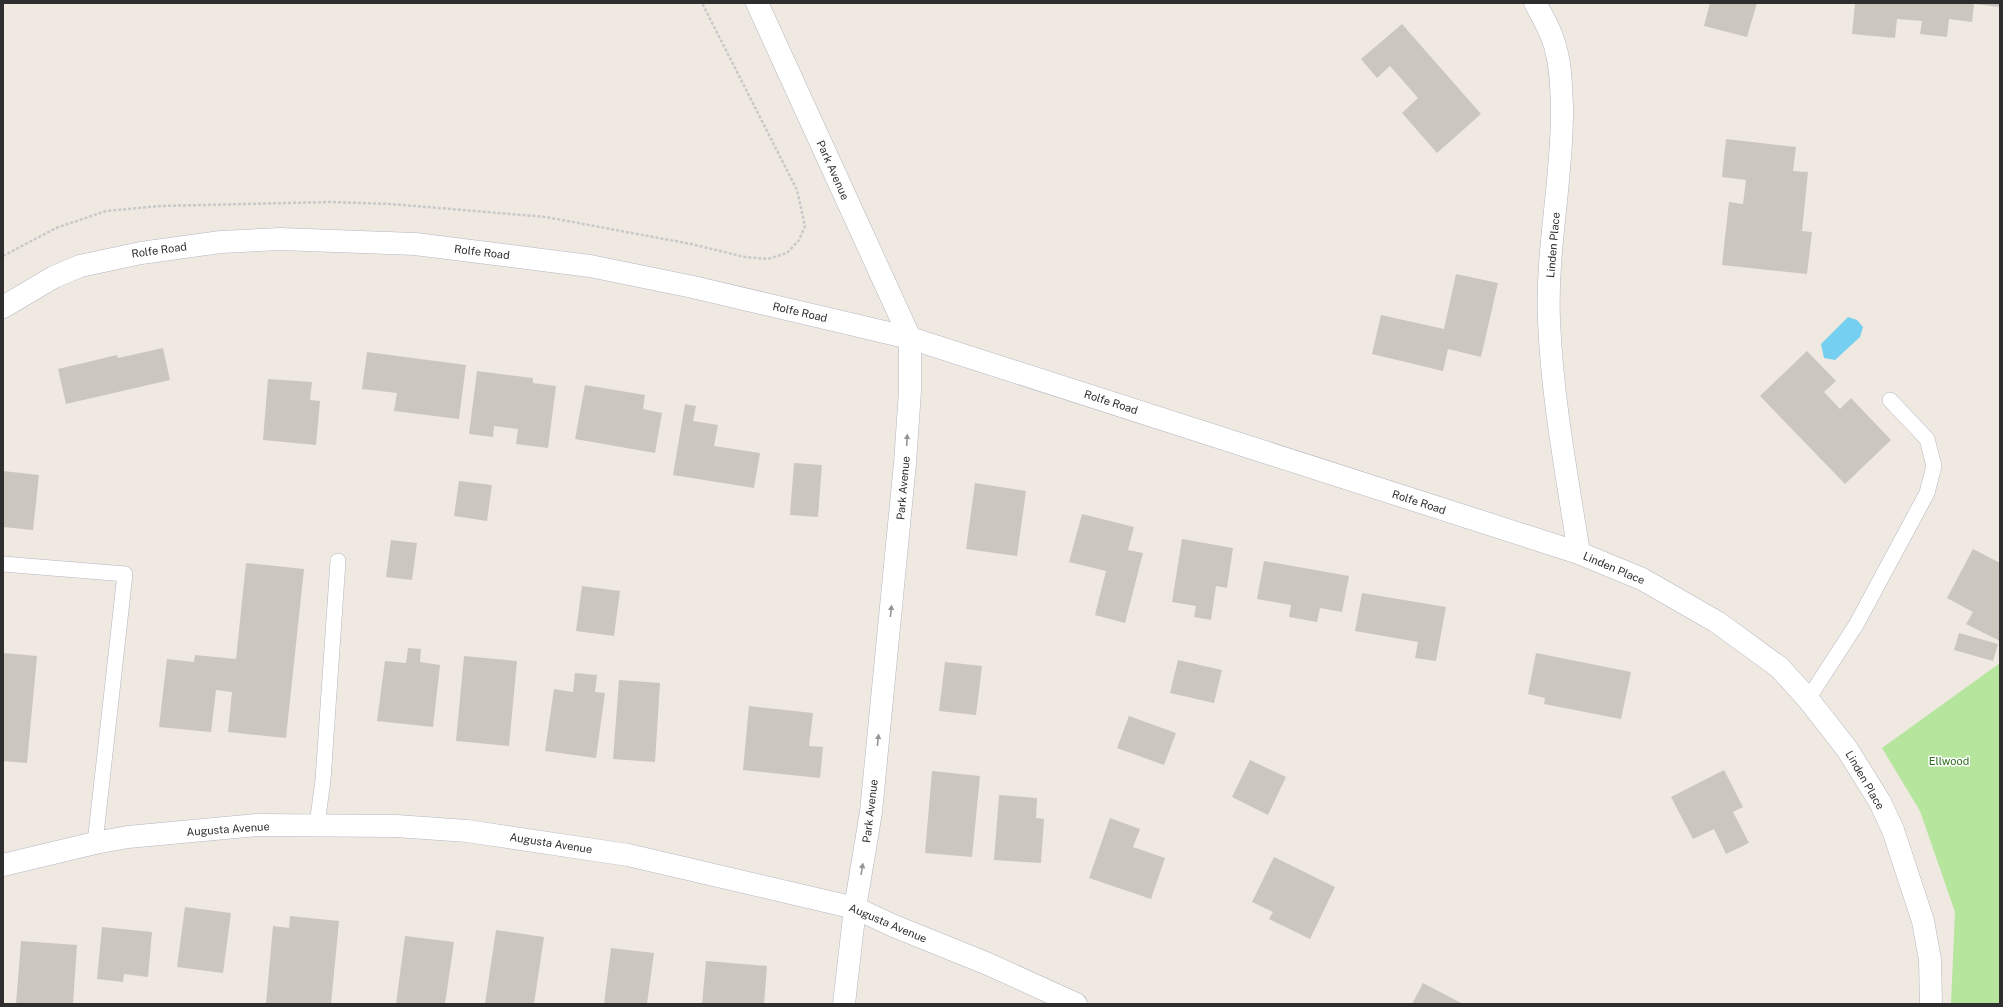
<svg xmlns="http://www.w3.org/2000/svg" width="2003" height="1007" viewBox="0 0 2003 1007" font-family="'Public Sans',sans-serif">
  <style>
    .green { fill: #b6e59e }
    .water { fill: #75cff0 }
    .building { fill: #cbc7bf }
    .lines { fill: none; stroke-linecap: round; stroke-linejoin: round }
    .lane-casing { stroke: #b4b7c1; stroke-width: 16 }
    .street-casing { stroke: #b4b7c1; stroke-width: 23 }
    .path { stroke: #c9c9c9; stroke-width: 2.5; stroke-dasharray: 3 2; stroke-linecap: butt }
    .lane { stroke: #fff; stroke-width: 15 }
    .street { stroke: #fff; stroke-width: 22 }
    .oneway { fill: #969696 }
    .labels { text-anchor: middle; stroke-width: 3; stroke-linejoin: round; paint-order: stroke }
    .street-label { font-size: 11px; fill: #2e2e2e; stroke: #fff }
    .park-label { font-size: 11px; fill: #2c6e1b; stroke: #fff }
  </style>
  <rect width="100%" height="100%" fill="#efe9e1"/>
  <path class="green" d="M2000,663V1004H1951L1955,912L1920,811L1882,748Z"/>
  <path class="water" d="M1848,317L1857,320L1863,327L1860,337L1835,360L1824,358L1821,344Z"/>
  <path class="building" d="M1710,3H1757L1747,37L1704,26Z
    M1855,3H2000V7L1974,4L1972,22L1949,19L1947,37L1920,34L1922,21L1897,19L1895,38L1852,34Z
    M1402,24L1481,114L1437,153L1402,113L1418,98L1390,66L1377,78L1361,59Z
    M1726,139L1796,147L1793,171L1808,172L1802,231L1812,232L1807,274L1722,265L1729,202L1743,204L1746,180L1722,177Z
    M1456,274L1498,283L1481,357L1448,349L1443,371L1372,354L1381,315L1444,329Z
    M163,348L170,380L66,404L58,369L117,355L118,358Z
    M1807,351L1836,381L1824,392L1840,409L1851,398L1891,440L1845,484L1760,396Z
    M367,352L466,365L459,419L394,411L397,393L362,389Z
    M477,371L533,378V383L556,386L548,448L516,444L518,429L494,426L493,437L469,434Z
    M268,379L312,382L310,400L320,401L316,445L263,440Z
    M585,385L645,395L643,409L662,413L655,453L575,439Z
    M685,404L696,406L693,421L718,425L714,446L760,453L754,488L673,475Z
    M794,463L822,465L818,517L790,515Z
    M3,471L39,475L33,530L3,527Z
    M459,481L492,485L487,521L454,516Z
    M975,483L1026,491L1017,556L966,549Z
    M1082,514L1134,527L1128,550L1143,553L1125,623L1095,615L1106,571L1069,562Z
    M1182,539L1233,548L1227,588L1216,586L1211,620L1194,617L1196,606L1172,602Z
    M391,540L417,543L412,580L386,577Z
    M1973,549L2000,563V641L1966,624L1973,612L1947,598Z
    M1264,561L1349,576L1342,612L1320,608L1317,622L1289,617L1291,605L1257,599Z
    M246,563L304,569L286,738L228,732L232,692L216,690L211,732L159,727L167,659L194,662L195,655L236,659Z
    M582,586L620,591L614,636L576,631Z
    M1362,593L1446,607L1436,661L1415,658L1418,642L1355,631Z
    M1959,633L1998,644L1993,661L1954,650Z
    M408,648L421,649L420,662L440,665L433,727L377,721L385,661L406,663Z
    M3,653L37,656L27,763L3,761Z
    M1536,653L1631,672L1621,719L1544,704L1545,698L1528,694Z
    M464,656L517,661L509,746L456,741Z
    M1178,660L1222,670L1214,703L1170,693Z
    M945,662L982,666L976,715L939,711Z
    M575,673L597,675L595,692L605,693L596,758L545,751L554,689L573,692Z
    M619,680L660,683L655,762L613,759Z
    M749,706L813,713L809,746L823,747L820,778L743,770Z
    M1129,716L1176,733L1164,765L1117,748Z
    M1250,760L1286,777L1268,815L1232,797Z
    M1724,770L1743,807L1733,812L1749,843L1726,854L1714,829L1693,839L1671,797Z
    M932,771L980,776L972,857L925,853Z
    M999,795L1037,798L1036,818L1044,819L1041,863L994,860Z
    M1110,818L1140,829L1133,847L1165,858L1151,899L1089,878Z
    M1274,857L1335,887L1310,939L1269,919L1273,912L1252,902Z
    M185,907L231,913L223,973L177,967Z
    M290,916L339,921L331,1004H266L273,926L289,928Z
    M102,927L152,932L148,977L124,974L123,982L97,979Z
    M496,930L544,937L534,1004H485Z
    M405,936L454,942L445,1004H396Z
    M21,941L77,945L73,1004H16Z
    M611,948L654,953L647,1004H604Z
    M706,961L767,966L764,1004H702Z
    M1423,983L1463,1004H1412Z"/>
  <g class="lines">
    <g class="lane-casing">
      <path id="lane" d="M3,564L125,574L95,843
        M1808,699L1856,625L1927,493L1934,466L1927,439L1890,400
        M317,825L323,780L338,561"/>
    </g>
    <g class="street-casing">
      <path id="street" d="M757,3L910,338V391L905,463L871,812L855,908L844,1004
        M1535,3C1543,17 1551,31 1555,46C1561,66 1561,86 1562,106C1563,178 1546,248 1549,320C1552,398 1567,476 1579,553L1642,579L1717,622L1779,667L1808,699L1847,749L1880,802L1893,830L1923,921L1930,960L1931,1004
        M3,307L54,277L80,266L141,253L221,242L280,239L415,244L590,266L693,287L910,338L1579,553
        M3,865L95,843L128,837L257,825L396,826L467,831L628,855L855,908L894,926L988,964L1076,1004"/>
    </g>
    <path class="path" d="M3,256L56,228L106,211L160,206L330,202L391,204L546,217L691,244L745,257L768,259L787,253L799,240L805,226L797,190L702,3"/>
    <use href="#lane" class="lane"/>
    <use href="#street" class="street"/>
  </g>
  <defs><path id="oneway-solid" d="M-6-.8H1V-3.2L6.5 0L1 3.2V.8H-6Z"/></defs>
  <g class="oneway">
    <use href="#oneway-solid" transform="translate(907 440) rotate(-87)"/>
    <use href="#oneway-solid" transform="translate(891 611) rotate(-84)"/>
    <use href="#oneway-solid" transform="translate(878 740) rotate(-84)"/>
    <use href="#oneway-solid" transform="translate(862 869) rotate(-81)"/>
  </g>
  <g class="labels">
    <g class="street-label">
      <text transform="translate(833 170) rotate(66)" y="4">Park Avenue</text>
      <text transform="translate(1553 245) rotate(-85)" y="4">Linden Place</text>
      <text transform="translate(159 250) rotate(-8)" y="4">Rolfe Road</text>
      <text transform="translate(482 252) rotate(7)" y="4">Rolfe Road</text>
      <text transform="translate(800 312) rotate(13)" y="4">Rolfe Road</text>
      <text transform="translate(1111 402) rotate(18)" y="4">Rolfe Road</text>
      <text transform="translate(903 488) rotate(-85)" y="4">Park Avenue</text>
      <text transform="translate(1419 502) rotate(18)" y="4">Rolfe Road</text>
      <text transform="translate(1614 568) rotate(23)" y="4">Linden Place</text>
      <text transform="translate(1865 780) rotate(60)" y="4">Linden Place</text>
      <text transform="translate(870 811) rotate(-83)" y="4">Park Avenue</text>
      <text transform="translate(228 829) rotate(-4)" y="4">Augusta Avenue</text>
      <text transform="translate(551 843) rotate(9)" y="4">Augusta Avenue</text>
      <text transform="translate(888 923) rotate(23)" y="4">Augusta Avenue</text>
    </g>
    <g class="park-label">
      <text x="1949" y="765">Ellwood</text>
    </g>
  </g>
  <rect width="2003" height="1007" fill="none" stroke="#2e2e2e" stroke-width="8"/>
</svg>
